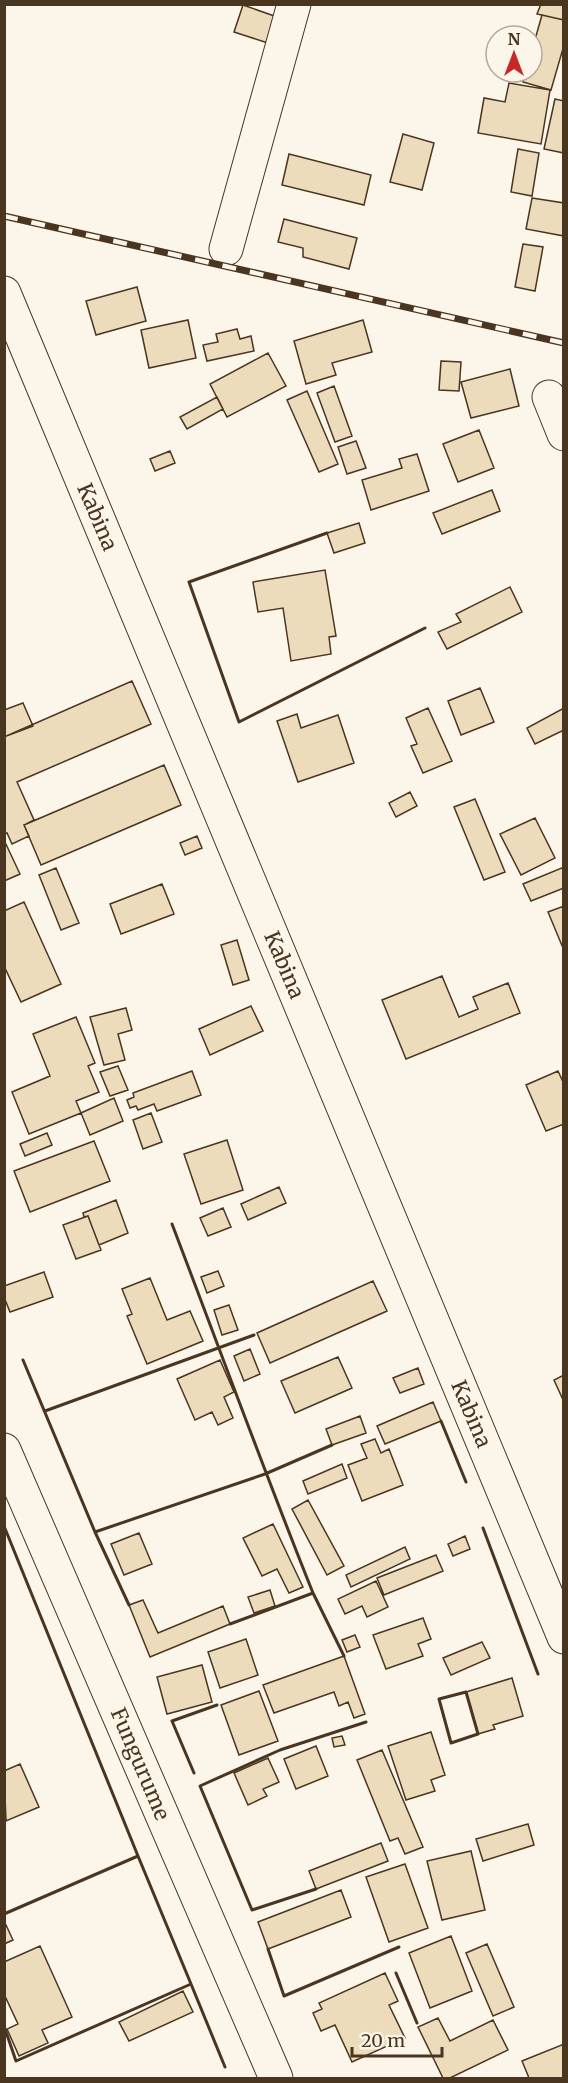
<svg xmlns="http://www.w3.org/2000/svg" width="568" height="2083" viewBox="0 0 568 2083" font-family="Merriweather,serif">
  <style>
    .building { fill: #ecdcbc; stroke: #4a3520; stroke-width: 1.5 }
    .lines { fill: none; stroke-linecap: round; stroke-linejoin: round }
    .minor-casing { stroke: #4a3520; stroke-width: 35 }
    .minor { stroke: #fbf6e9; stroke-width: 33 }
    .rail-casing { stroke: #4a3520; stroke-width: 7 }
    .rail { stroke: #fbf6e9; stroke-width: 4.5; stroke-dasharray: 14; stroke-linecap: butt }
    .wall { stroke: #4a3520; stroke-width: 3 }
    .labels { text-anchor: middle; stroke-width: 4.5; stroke-linejoin: round; paint-order: stroke }
    .street-label { font-size: 21px; fill: #4a3520; stroke: #fbf6e9 }
  </style>
  <rect width="100%" height="100%" fill="#fbf6e9"/>
  <path class="building" d="M541,4H564V20L537,14Z
    M243,5L280,18L271,44L234,32Z
    M542,15L564,20V45L551,90L523,82L526,72H532V50Z
    M509,83L550,90L541,144L478,133L484,98L505,102Z
    M555,99L564,101V153L544,149Z
    M403,134L434,143L422,190L390,182Z
    M518,149L539,153L532,196L511,192Z
    M289,154L371,175L364,205L282,185Z
    M532,198L564,203V236L526,229Z
    M284,219L357,238L349,269L303,257V248L278,242Z
    M523,244L543,247L535,291L515,287Z
    M137,287L146,321L96,335L86,301Z
    M188,320L196,358L149,368L141,330Z
    M363,320L372,352L332,363L336,375L306,384L294,341Z
    M237,329L240,339L251,336L254,351L207,361L203,345L218,342L216,334Z
    M268,353L286,386L227,417L210,384Z
    M441,361L461,362L459,391L439,390Z
    M510,369L519,406L471,418L461,382Z
    M334,386L352,436L335,442L317,393Z
    M307,391L338,464L319,472L287,400Z
    M217,397L223,409L187,429L180,417Z
    M479,430L494,468L458,482L443,444Z
    M356,441L366,468L347,474L338,447Z
    M170,451L175,463L155,471L150,459Z
    M417,454L429,491L371,510L362,480L402,468L399,459Z
    M492,490L500,511L442,534L433,513Z
    M359,523L365,543L334,553L327,533Z
    M325,570L336,636L329,637L331,654L291,661L283,608L258,612L253,582Z
    M510,587L522,612L447,649L438,632L461,622L456,614Z
    M132,681L151,724L17,782L34,820L24,825L29,836L12,844L7,833L4,834V737Z
    M480,688L494,722L461,735L448,701Z
    M23,703L33,726L4,737V710Z
    M428,708L452,761L423,773L411,746L417,744L406,718Z
    M564,708V730L535,744L527,728Z
    M297,714L301,728L338,715L354,763L298,782L277,721Z
    M164,765L181,805L41,865L24,825Z
    M410,792L417,806L396,817L389,803Z
    M475,799L505,872L484,880L454,807Z
    M535,818L555,858L521,875L500,834Z
    M197,836L202,848L185,855L180,843Z
    M4,840L20,874L4,881Z
    M564,867V888L531,901L523,884Z
    M56,868L79,923L61,930L39,875Z
    M162,884L174,914L121,934L110,904Z
    M24,902L61,984L21,1002L4,966V911Z
    M564,906V948H563L548,912Z
    M237,940L249,980L233,985L221,945Z
    M442,976L459,1017L478,1009L473,997L508,983L520,1013L406,1059L382,1000Z
    M251,1006L263,1031L210,1055L199,1029Z
    M126,1008L132,1030L118,1034L125,1060L104,1065L90,1017Z
    M76,1017L95,1063L88,1066L99,1092L76,1101L81,1113L29,1134L12,1092L50,1076L33,1034Z
    M118,1066L128,1090L110,1096L100,1072Z
    M192,1071L201,1095L157,1111L154,1104L138,1110L136,1106L130,1108L127,1100L134,1097L133,1093Z
    M558,1071L564,1084V1124L546,1131L526,1085Z
    M114,1098L123,1121L90,1135L81,1113Z
    M151,1113L162,1142L143,1149L133,1120Z
    M47,1133L52,1145L25,1156L20,1144Z
    M227,1140L243,1190L201,1204L184,1154Z
    M94,1141L110,1181L30,1212L14,1171Z
    M279,1187L286,1203L248,1220L241,1204Z
    M116,1200L128,1233L99,1245L88,1216L84,1217L83,1213Z
    M223,1208L231,1227L208,1236L200,1218Z
    M88,1216L101,1250L76,1259L63,1225Z
    M218,1271L224,1286L207,1293L201,1277Z
    M44,1272L53,1297L10,1312L4,1297V1286Z
    M150,1278L167,1320L190,1311L203,1341L147,1364L127,1316L132,1314L122,1289Z
    M373,1281L387,1311L270,1363L257,1333Z
    M229,1305L238,1330L222,1335L214,1310Z
    M250,1349L260,1374L244,1381L234,1356Z
    M338,1357L352,1388L295,1413L281,1381Z
    M220,1360L234,1392L224,1397L233,1418L218,1425L212,1412L195,1420L177,1379Z
    M418,1368L424,1384L400,1393L393,1378Z
    M564,1375V1402L554,1380Z
    M433,1402L441,1421L385,1444L377,1426Z
    M360,1416L366,1433L332,1445L326,1429Z
    M375,1439L381,1453L389,1449L403,1485L362,1501L348,1465L367,1458L361,1444Z
    M342,1464L347,1478L308,1494L303,1481Z
    M308,1500L344,1566L327,1575L292,1509Z
    M273,1524L303,1587L289,1593L277,1569L262,1576L243,1538Z
    M139,1533L152,1564L124,1575L111,1544Z
    M465,1536L470,1549L453,1556L448,1544Z
    M405,1547L410,1559L351,1587L346,1575Z
    M436,1555L443,1571L384,1595L377,1578Z
    M376,1581L388,1607L367,1617L362,1606L345,1614L338,1599Z
    M270,1590L275,1606L254,1613L248,1597Z
    M143,1600L158,1633L223,1606L230,1624L150,1657L129,1605Z
    M423,1618L431,1639L418,1644L423,1656L386,1669L373,1635Z
    M355,1635L360,1647L347,1652L342,1640Z
    M246,1639L258,1675L220,1688L208,1652Z
    M482,1642L490,1658L451,1675L443,1658Z
    M344,1656L365,1714L354,1718L348,1702L339,1706L334,1692L274,1713L263,1685Z
    M202,1665L212,1702L167,1714L157,1677Z
    M512,1678L523,1716L493,1725L495,1729L478,1734L466,1692Z
    M259,1691L278,1741L239,1755L221,1705Z
    M431,1732L445,1775L431,1780L435,1791L406,1800L388,1746Z
    M342,1736L345,1745L334,1747L332,1738Z
    M316,1746L328,1776L296,1789L284,1759Z
    M382,1750L423,1847L405,1854L398,1838L390,1841L357,1760Z
    M268,1758L279,1782L263,1789L267,1796L248,1805L234,1773Z
    M20,1764L39,1807L6,1821L4,1771Z
    M528,1824L534,1845L483,1861L476,1839Z
    M381,1843L388,1861L316,1889L309,1871Z
    M471,1851L485,1910L442,1920L427,1861Z
    M405,1864L428,1928L389,1942L366,1877Z
    M341,1890L351,1917L268,1949L258,1922Z
    M6,1925L13,1940L4,1944V1926Z
    M451,1936L472,1991L430,2008L409,1953Z
    M487,1944L514,2007L493,2016L466,1953Z
    M40,1946L72,2017L42,2030L48,2043L19,2056L7,2029L18,2024L4,1994V1962Z
    M385,1973L398,2001L389,2005L405,2038L352,2062L335,2025L321,2031L313,2013L322,2009L319,2003Z
    M183,1991L193,2012L129,2041L119,2022Z
    M438,2018L450,2041L493,2020L508,2050L450,2078H443L418,2027Z
    M564,2044V2078H529L522,2061Z"/>
  <g class="lines">
    <g class="minor-casing">
      <path id="minor" d="M226,249L294,4
        M4,293L564,1637
        M549,397L564,434
        M4,1450L276,2078"/>
    </g>
    <use href="#minor" class="minor"/>
    <g class="rail-casing">
      <path id="rail" d="M4,216L564,343"/>
    </g>
    <use href="#rail" class="rail"/>
    <path class="wall" d="M327,533L189,582L239,722L425,628
      M172,1224C219,1347 264,1471 313,1593
      M23,1360L95,1532L265,1474L332,1445
      M45,1411L254,1335
      M441,1421L466,1482
      M4,1526L138,1856L4,1914
      M483,1528L538,1674
      M95,1532L129,1605
      M230,1624L313,1593L344,1656
      M466,1692L478,1734L451,1743L439,1699Z
      M194,1773L172,1721L217,1705
      M316,1889L252,1910L200,1786L280,1750L366,1722
      M268,1949L284,1996L399,1947
      M396,1973L417,2023
      M191,1984L225,2067
      M4,2026L16,2061L191,1984L138,1856"/>
  </g>
  <g class="labels">
    <g class="street-label">
      <text transform="translate(97 517) rotate(67)" y="7">Kabina</text>
      <text transform="translate(284 965) rotate(67)" y="7">Kabina</text>
      <text transform="translate(471 1414) rotate(67)" y="7">Kabina</text>
      <text transform="translate(140 1764) rotate(67)" y="7">Fungurume</text>
    </g>
  </g>
  <rect width="568" height="2083" fill="none" stroke="#4a3520" stroke-width="12"/>
  <g transform="translate(514 54)"><circle r="28" fill="#fbf6e9" stroke="#b4a999" stroke-width="1.5"/>
  <path d="M0-4.5L10 22L0 15L-10 22Z" fill="#c62828"/>
  <text y="-9" font-size="16" font-weight="bold" text-anchor="middle" fill="#4a3520">N</text>
  </g>
  <path d="M352 2047v9h90v-9" fill="none" stroke="#4a3520" stroke-width="3"/>
  <text x="361" y="2047" font-size="18" fill="#4a3520" stroke="#fbf6e9" stroke-width="4.5" paint-order="stroke">20 m</text>
</svg>
